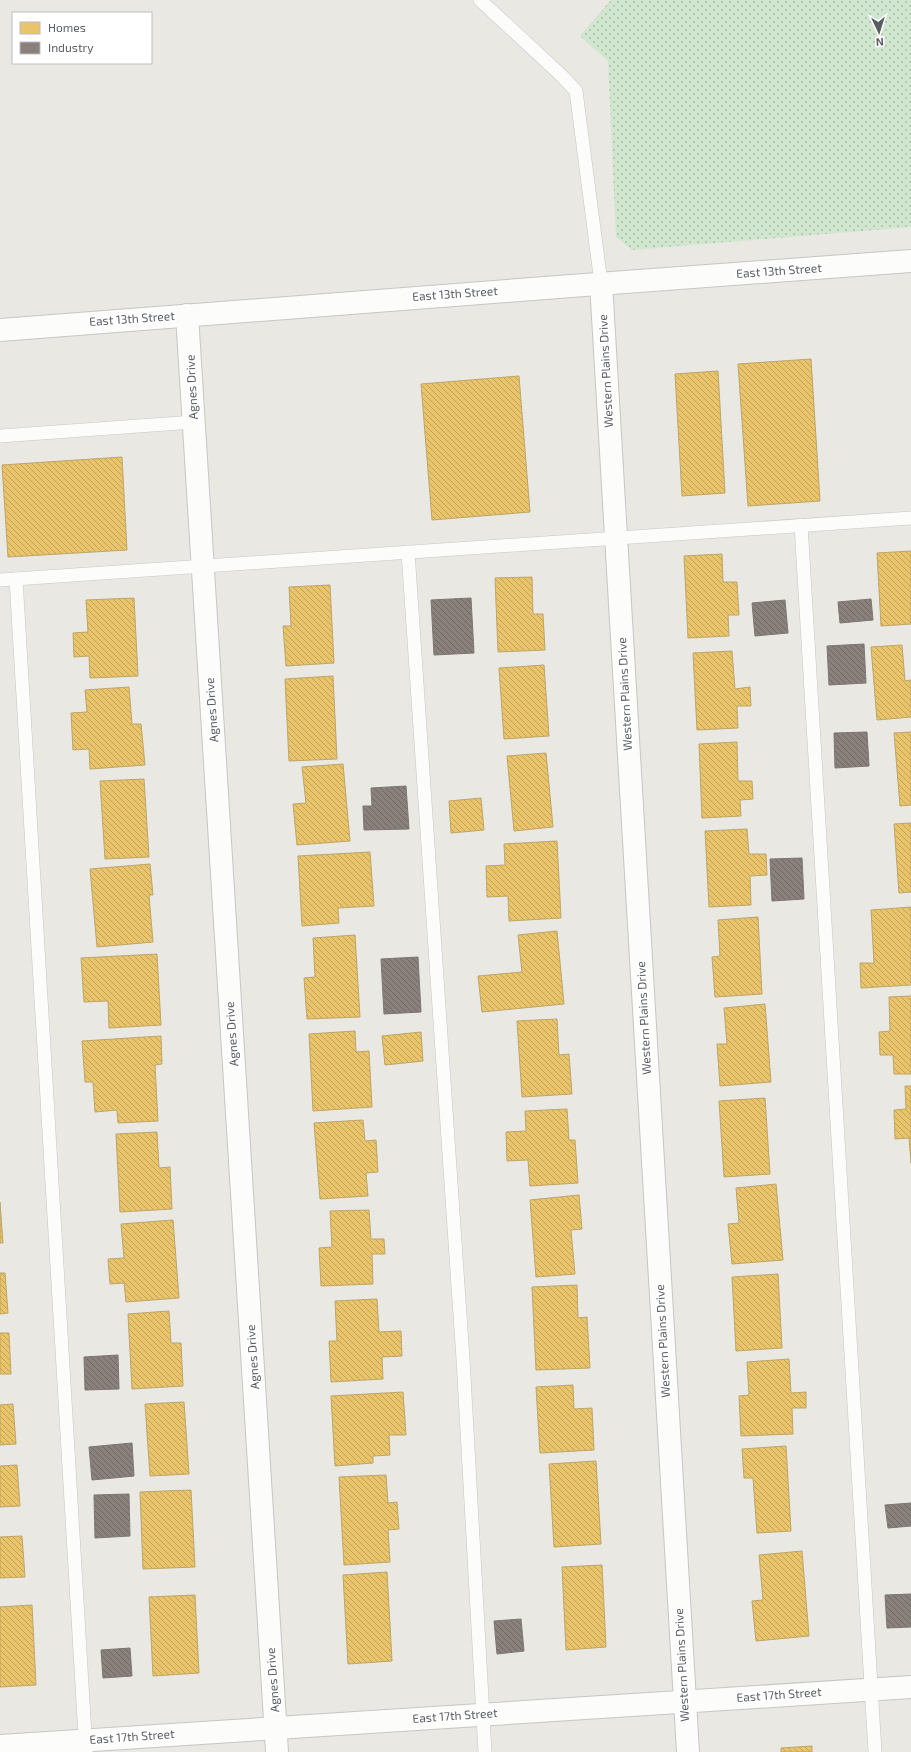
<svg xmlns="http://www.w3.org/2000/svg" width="911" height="1752" font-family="'Exo 2',sans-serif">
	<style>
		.green { fill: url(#green-dots) }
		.homes { fill: url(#homes-back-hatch); stroke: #bea568 }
		.industry { fill: url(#industry-back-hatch); stroke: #7b7674 }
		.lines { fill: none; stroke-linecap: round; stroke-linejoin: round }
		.service-casing { stroke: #c6c6c5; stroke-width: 14 }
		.minor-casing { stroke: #c6c6c5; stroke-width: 24 }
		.tertiary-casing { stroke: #c6c6c5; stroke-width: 24 }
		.service { stroke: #fcfcfb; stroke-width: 13 }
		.minor { stroke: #fcfcfb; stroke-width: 22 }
		.tertiary { stroke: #fcfcfb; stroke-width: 22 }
		.labels { text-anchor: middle; stroke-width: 4; stroke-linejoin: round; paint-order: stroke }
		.street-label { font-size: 12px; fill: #595d62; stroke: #fff }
	</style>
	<defs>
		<pattern id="green-dots" width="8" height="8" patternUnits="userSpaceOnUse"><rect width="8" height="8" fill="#d0e6ce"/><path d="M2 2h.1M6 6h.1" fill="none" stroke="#acbeab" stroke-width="1.8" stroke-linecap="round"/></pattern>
		<pattern id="homes-back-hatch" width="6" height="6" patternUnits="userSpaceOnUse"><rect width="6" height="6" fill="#e9c46a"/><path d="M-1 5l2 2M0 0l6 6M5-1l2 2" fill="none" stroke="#c0a25b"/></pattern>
		<pattern id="industry-back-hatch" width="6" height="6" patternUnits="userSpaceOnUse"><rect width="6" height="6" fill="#8a817c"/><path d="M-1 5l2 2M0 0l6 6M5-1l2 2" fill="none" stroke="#6e6864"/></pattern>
	</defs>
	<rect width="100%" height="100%" fill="#e9e8e3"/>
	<path class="green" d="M 611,0 L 911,0 L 911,227 L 632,250 L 616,237 L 608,61 L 580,36 Z"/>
	<g class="homes">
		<path d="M 811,359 L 820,501 L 748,506 L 738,364 Z"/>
		<path d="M 718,371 L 725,493 L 682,496 L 675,374 Z"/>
		<path d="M 519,376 L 530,512 L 432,520 L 421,384 Z"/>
		<path d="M 122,457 L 127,550 L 8,557 L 2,465 Z"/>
		<path d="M 911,551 L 911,624 L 881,626 L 877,553 Z"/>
		<path d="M 722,554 L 723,582 L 737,582 L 739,615 L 728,615 L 729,636 L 688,638 L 684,556 Z"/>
		<path d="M 532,577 L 533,614 L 543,614 L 545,650 L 498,652 L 495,578 Z"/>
		<path d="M 330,585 L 334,663 L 286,666 L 283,626 L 291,626 L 289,587 Z"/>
		<path d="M 134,598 L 138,676 L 90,678 L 89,656 L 74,657 L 73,633 L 88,632 L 86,600 Z"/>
		<path d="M 902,645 L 905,681 L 911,680 L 911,717 L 877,720 L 871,647 Z"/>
		<path d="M 732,651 L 735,689 L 750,687 L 751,706 L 737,706 L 738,728 L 697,730 L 693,653 Z"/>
		<path d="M 544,665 L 549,736 L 504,739 L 499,668 Z"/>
		<path d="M 333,676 L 337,759 L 289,761 L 285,679 Z"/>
		<path d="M 129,687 L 132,724 L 141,724 L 145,765 L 90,769 L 89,749 L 73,750 L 71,713 L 87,712 L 85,690 Z"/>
		<path d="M 911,732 L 911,805 L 900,806 L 894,733 Z"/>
		<path d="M 737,742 L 738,781 L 752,781 L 753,799 L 740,800 L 741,816 L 702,818 L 699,744 Z"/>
		<path d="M 546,753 L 553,827 L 514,831 L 507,756 Z"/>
		<path d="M 343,764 L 350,841 L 297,845 L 293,804 L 306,803 L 302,767 Z"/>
		<path d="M 144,779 L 149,857 L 105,859 L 100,781 Z"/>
		<path d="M 481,798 L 484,830 L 451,833 L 449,801 Z"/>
		<path d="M 911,823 L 911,892 L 899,893 L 894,824 Z"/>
		<path d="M 747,829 L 749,854 L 766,854 L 767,875 L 750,876 L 751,905 L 709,907 L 705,831 Z"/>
		<path d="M 557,841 L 561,918 L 509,921 L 508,896 L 487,897 L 486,866 L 505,865 L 504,844 Z"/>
		<path d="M 370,852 L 374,906 L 338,908 L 339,923 L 302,926 L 298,856 Z"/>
		<path d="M 150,864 L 153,895 L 149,895 L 153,942 L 97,947 L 90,869 Z"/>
		<path d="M 911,907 L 911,985 L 861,988 L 860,963 L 874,963 L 871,910 Z"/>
		<path d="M 758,917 L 762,994 L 715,997 L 712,957 L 720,956 L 718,920 Z"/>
		<path d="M 557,931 L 564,1004 L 482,1012 L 478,976 L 522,972 L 518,935 Z"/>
		<path d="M 355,935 L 360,1017 L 307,1019 L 304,978 L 315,977 L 313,938 Z"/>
		<path d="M 157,954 L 161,1025 L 109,1028 L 108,1001 L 84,1002 L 81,958 Z"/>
		<path d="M 911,996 L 911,1074 L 894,1074 L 893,1055 L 880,1055 L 879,1032 L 890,1031 L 889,997 Z"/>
		<path d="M 765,1004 L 771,1082 L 720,1086 L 717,1044 L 727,1044 L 724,1008 Z"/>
		<path d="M 557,1019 L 559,1055 L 569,1054 L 572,1094 L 522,1097 L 517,1021 Z"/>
		<path d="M 355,1031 L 356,1052 L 369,1051 L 372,1107 L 313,1111 L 309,1034 Z"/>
		<path d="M 421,1032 L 423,1061 L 385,1065 L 382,1036 Z"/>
		<path d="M 161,1036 L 162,1064 L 155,1065 L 158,1121 L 118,1123 L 117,1110 L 95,1112 L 93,1082 L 85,1082 L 82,1041 Z"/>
		<path d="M 905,1086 L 911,1086 L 911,1163 L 909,1138 L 895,1139 L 894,1110 L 906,1109 Z"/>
		<path d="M 765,1098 L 770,1174 L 724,1177 L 719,1101 Z"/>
		<path d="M 567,1109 L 569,1140 L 575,1140 L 578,1183 L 530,1186 L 528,1160 L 507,1161 L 506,1132 L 526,1131 L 525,1111 Z"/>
		<path d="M 363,1120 L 365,1141 L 376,1140 L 378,1172 L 366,1173 L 368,1196 L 320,1199 L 314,1123 Z"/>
		<path d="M 157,1132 L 159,1168 L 170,1167 L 172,1209 L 120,1212 L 116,1134 Z"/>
		<path d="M 776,1184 L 783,1260 L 732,1264 L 728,1224 L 739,1223 L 736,1188 Z"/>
		<path d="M 579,1195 L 582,1229 L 571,1230 L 575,1274 L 536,1277 L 530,1200 Z"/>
		<path d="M 0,1202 L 3,1243 L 0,1243 Z"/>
		<path d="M 369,1210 L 371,1239 L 384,1239 L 385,1254 L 372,1254 L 373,1284 L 321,1286 L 319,1248 L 332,1247 L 330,1211 Z"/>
		<path d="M 173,1220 L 179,1298 L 126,1302 L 124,1283 L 110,1284 L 108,1259 L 124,1258 L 121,1224 Z"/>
		<path d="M 0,1273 L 5,1273 L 8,1313 L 0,1314 Z"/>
		<path d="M 778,1274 L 782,1348 L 736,1351 L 732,1277 Z"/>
		<path d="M 577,1285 L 578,1318 L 587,1317 L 590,1368 L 536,1370 L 532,1287 Z"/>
		<path d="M 377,1299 L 379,1332 L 401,1331 L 402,1356 L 382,1357 L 383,1379 L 331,1382 L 329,1341 L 337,1341 L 335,1301 Z"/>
		<path d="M 169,1311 L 171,1343 L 181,1343 L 183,1386 L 132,1389 L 128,1314 Z"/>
		<path d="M 0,1333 L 9,1333 L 11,1374 L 0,1374 Z"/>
		<path d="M 789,1359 L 791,1393 L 806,1392 L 806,1408 L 792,1408 L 793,1434 L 741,1436 L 739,1396 L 749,1395 L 747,1362 Z"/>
		<path d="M 573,1385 L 574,1409 L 592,1408 L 594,1450 L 540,1453 L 536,1387 Z"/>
		<path d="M 403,1392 L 406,1435 L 389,1435 L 390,1455 L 373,1456 L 373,1463 L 335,1466 L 331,1396 Z"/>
		<path d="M 184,1402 L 189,1474 L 150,1476 L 145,1404 Z"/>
		<path d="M 13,1404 L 16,1444 L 0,1445 L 0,1405 Z"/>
		<path d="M 786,1446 L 791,1531 L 757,1533 L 753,1478 L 744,1478 L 742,1449 Z"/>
		<path d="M 596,1461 L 601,1544 L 554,1547 L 549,1464 Z"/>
		<path d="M 17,1465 L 20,1506 L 0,1507 L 0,1466 Z"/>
		<path d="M 386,1475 L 388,1503 L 397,1502 L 399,1529 L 388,1530 L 390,1562 L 344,1565 L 339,1477 Z"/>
		<path d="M 191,1490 L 195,1567 L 143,1569 L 140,1492 Z"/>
		<path d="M 22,1536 L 25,1577 L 0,1578 L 0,1537 Z"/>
		<path d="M 802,1551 L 809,1636 L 756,1641 L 752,1601 L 763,1600 L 759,1555 Z"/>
		<path d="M 602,1565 L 606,1647 L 566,1650 L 562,1567 Z"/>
		<path d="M 387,1572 L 392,1661 L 348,1664 L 343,1575 Z"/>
		<path d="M 195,1595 L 199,1673 L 153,1676 L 149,1597 Z"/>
		<path d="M 32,1605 L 36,1685 L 0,1687 L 0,1607 Z"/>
		<path d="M 812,1746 L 812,1752 L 781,1752 L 781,1748 Z"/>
	</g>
	<g class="industry">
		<path d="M 471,598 L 474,653 L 434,655 L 431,600 Z"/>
		<path d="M 871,599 L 873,620 L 840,623 L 838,602 Z"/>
		<path d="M 785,600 L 788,633 L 755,636 L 752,603 Z"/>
		<path d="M 864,644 L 866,683 L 829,685 L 827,646 Z"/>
		<path d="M 867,732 L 869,766 L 835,768 L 834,733 Z"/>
		<path d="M 406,786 L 409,829 L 364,830 L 363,806 L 372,806 L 371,788 Z"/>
		<path d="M 802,858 L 804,899 L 772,901 L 770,859 Z"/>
		<path d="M 418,957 L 421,1012 L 384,1014 L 381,959 Z"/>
		<path d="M 118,1355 L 119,1389 L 85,1390 L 84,1357 Z"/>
		<path d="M 132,1443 L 134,1476 L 92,1480 L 89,1447 Z"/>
		<path d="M 129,1494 L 130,1536 L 95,1538 L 94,1495 Z"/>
		<path d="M 911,1503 L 911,1526 L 888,1528 L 885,1505 Z"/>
		<path d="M 911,1594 L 911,1627 L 887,1628 L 885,1595 Z"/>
		<path d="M 521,1619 L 524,1651 L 497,1654 L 494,1621 Z"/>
		<path d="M 130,1648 L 132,1676 L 103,1678 L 101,1650 Z"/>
	</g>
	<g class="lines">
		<defs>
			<g id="service">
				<path d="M 480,0 L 562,76 L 576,91 L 601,283"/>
				<path d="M 0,436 L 194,422"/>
				<path d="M 801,525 L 875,1752"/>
				<path d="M 408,552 L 463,1359 L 485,1752"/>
				<path d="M 16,579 L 86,1752"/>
				<path d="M 0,580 L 911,518"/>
			</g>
			<g id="minor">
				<path d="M 601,283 L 688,1752"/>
				<path d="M 187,315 L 277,1752"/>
				<path d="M 0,1746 L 911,1687"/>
			</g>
			<path id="tertiary" d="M 0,330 L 571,286 L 911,261"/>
		</defs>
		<use href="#service" class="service-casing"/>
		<use href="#minor" class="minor-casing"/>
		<use href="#tertiary" class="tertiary-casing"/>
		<use href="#service" class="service"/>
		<use href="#minor" class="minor"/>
		<use href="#tertiary" class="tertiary"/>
	</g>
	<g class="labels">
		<g class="street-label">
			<text transform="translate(779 271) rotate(-4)" y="4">East 13th Street</text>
			<text transform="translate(455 294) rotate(-4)" y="4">East 13th Street</text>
			<text transform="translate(132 319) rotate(-4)" y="4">East 13th Street</text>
			<text transform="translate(606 371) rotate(-93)" y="4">Western Plains Drive</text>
			<text transform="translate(192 387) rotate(-93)" y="4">Agnes Drive</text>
			<text transform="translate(625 694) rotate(-93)" y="4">Western Plains Drive</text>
			<text transform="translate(212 710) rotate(-94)" y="4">Agnes Drive</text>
			<text transform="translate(644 1018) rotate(-93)" y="4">Western Plains Drive</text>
			<text transform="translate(232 1034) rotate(-94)" y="4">Agnes Drive</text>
			<text transform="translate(663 1341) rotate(-93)" y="4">Western Plains Drive</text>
			<text transform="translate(253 1357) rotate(-94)" y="4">Agnes Drive</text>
			<text transform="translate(682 1665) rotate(-93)" y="4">Western Plains Drive</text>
			<text transform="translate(273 1680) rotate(-94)" y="4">Agnes Drive</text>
			<text transform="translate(779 1695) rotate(-4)" y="4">East 17th Street</text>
			<text transform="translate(455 1716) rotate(-4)" y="4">East 17th Street</text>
			<text transform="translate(132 1737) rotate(-4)" y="4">East 17th Street</text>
		</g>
	</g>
	<rect x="12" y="12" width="140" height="52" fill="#ffffff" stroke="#bdbec0"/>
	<rect x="20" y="22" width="20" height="12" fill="#e9c46a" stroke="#bdbec0"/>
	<text x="48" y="32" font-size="12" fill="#595d62">Homes</text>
	<rect x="20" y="42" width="20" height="12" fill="#8a817c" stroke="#bdbec0"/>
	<text x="48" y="52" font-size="12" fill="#595d62">Industry</text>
	<g transform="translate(879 32) rotate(176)" stroke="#ffffff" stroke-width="3" paint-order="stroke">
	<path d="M0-3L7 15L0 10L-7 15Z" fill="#595d62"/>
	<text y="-6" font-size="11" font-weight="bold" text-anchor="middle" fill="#595d62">N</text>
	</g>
</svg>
